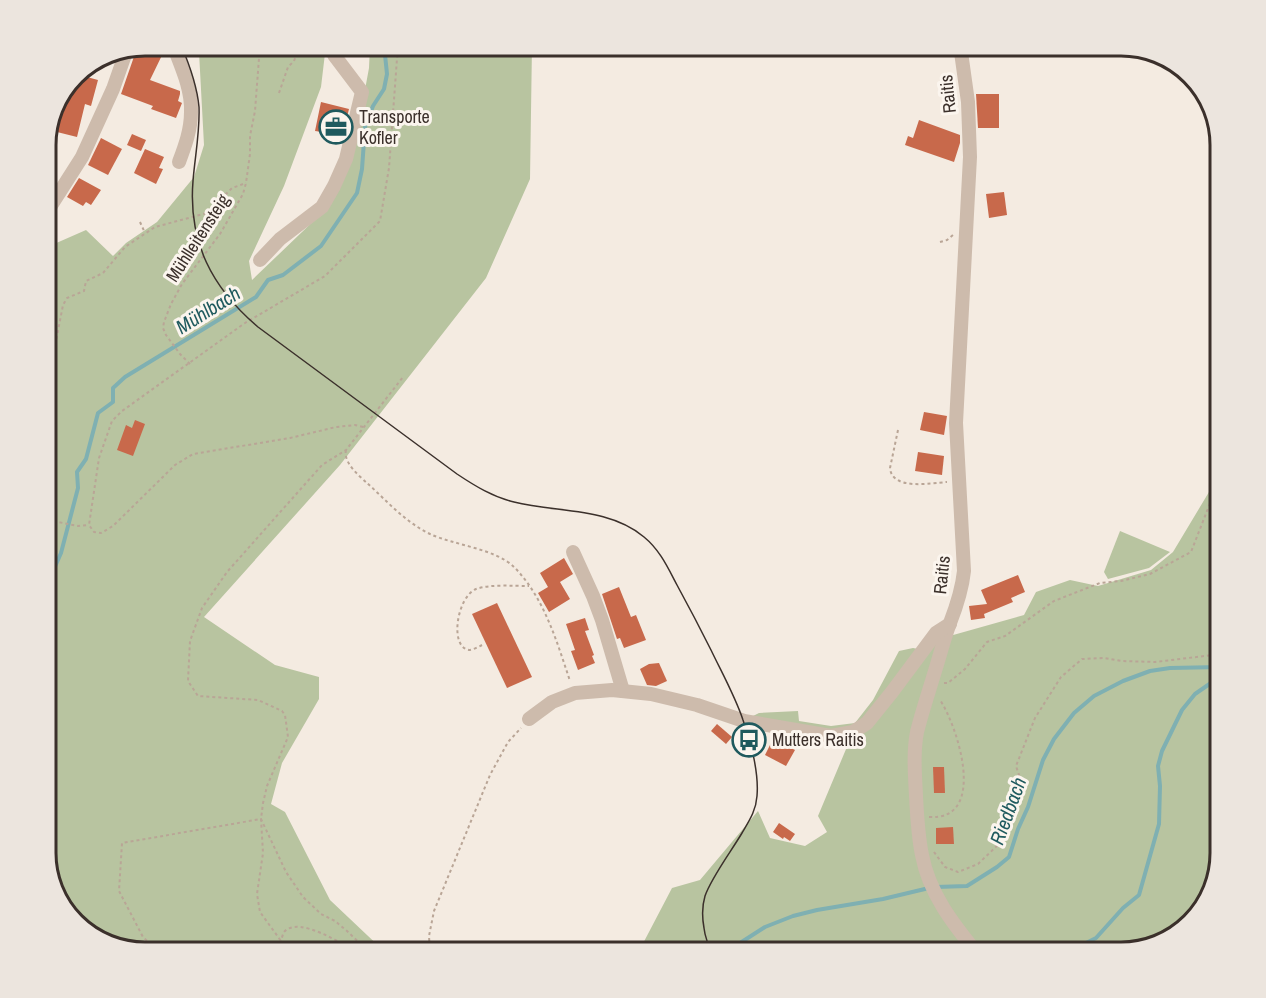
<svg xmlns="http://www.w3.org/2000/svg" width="1266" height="998" font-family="'Archivo Narrow',sans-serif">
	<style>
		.green { fill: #b8c4a0 }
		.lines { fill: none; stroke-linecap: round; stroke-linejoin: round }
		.stream { stroke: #7fb0b2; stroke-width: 4 }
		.building { fill: #c8694b }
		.path { stroke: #b9a596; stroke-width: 2; stroke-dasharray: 3 3; stroke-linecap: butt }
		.minor { stroke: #cdbbac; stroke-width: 14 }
		.tram { stroke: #3b302b; stroke-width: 1.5 }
		.labels { text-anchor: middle; stroke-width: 6; stroke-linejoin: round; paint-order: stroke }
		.street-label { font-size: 18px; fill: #3b302b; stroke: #fbf5ee }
		.poi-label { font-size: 18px; fill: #3b302b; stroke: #fbf5ee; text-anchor: start }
		.water-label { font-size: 20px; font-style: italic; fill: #1f5a5e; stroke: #fbf5ee }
		.rim { fill: none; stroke: #3b302b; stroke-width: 3 }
	</style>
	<rect width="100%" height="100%" fill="#f4ebe1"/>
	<g class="green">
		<path d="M 201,45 L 326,45 L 321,87 L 284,186 L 249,261 L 252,280 L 327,208 L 357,133 L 369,68 L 370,45 L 532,45 L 530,179 L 486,278 L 340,465 L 204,617 L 275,665 L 319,677 L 319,699 L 282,763 L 271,804 L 285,812 L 330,900 L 386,953 L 144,953 L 79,929 L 55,898 L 45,860 L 45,248 L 86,230 L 113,256 L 126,243 L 157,222 L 194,177 L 204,145 L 199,52 Z"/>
		<path d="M 1221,472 L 1221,854 L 1197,919 L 1165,943 L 1122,953 L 985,953 L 979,946 L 977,953 L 638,953 L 672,888 L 700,880 L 758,811 L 770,838 L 805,846 L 827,832 L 818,816 L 849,742 L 749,718 L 759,713 L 798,711 L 799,721 L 831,726 L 855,723 L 873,700 L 899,651 L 913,648 L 928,651 L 939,639 L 1024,615 L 1036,592 L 1070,580 L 1098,586 L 1151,570 L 1173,552 Z"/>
		<path d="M 1120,531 L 1170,552 L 1149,568 L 1108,579 L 1104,572 Z"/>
	</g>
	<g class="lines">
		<g class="stream">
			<path d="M 45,600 L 50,578 L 61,553 L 78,488 L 77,472 L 86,459 L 98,413 L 113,402 L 113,388 L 125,377 L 256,297 L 268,280 L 283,275 L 321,246 L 357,193 L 362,169 L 365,127 L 373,106 L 384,89 L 387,74 L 384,45"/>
			<path d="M 936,887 L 967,886 L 997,867 L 1009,857 L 1018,829 L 1028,807 L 1043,760 L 1054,739 L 1074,713 L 1094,696 L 1123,681 L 1150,671 L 1170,668 L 1221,667"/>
			<path d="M 726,952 L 765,927 L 793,916 L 817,910 L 883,899 L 929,888"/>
			<path d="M 1066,953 L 1096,938 L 1123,908 L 1139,895 L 1159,824 L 1160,786 L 1158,766 L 1162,751 L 1182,710 L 1195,694 L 1221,676"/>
		</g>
	</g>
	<g class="building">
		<path d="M 144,45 L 164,45 L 165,49 L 150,80 L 180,91 L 180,94 L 178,101 L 182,103 L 176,118 L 151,109 L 153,106 L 121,94 L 137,48 Z"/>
		<path d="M 76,74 L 98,80 L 91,106 L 85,104 L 77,137 L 49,130 Z"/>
		<path d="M 976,94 L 999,94 L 999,128 L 978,128 Z"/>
		<path d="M 321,102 L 349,109 L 341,141 L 321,136 L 322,132 L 315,131 Z"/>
		<path d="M 919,120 L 960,135 L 960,143 L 954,162 L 905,145 L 908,136 L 913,138 Z"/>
		<path d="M 132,134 L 146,140 L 141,151 L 127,145 Z"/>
		<path d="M 101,138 L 122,149 L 108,175 L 88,165 Z"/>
		<path d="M 145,149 L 164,157 L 159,168 L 163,169 L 156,184 L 134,173 Z"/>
		<path d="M 79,178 L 101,190 L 91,205 L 86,202 L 83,206 L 67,197 Z"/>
		<path d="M 1004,192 L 1007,215 L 989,218 L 986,194 Z"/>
		<path d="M 924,412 L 947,416 L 944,435 L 920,430 Z"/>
		<path d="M 135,420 L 145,424 L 133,456 L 117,450 L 126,425 L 132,428 Z"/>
		<path d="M 918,452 L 944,456 L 942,475 L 915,471 Z"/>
		<path d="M 564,558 L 573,574 L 560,582 L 570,599 L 549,612 L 538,593 L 548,587 L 540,573 Z"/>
		<path d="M 1018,575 L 1025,592 L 1011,598 L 1013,602 L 984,614 L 985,618 L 971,620 L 969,606 L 987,604 L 981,590 Z"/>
		<path d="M 619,587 L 631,617 L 636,615 L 646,640 L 624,648 L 620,638 L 617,639 L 602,594 Z"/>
		<path d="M 497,603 L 532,677 L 507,688 L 472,614 Z"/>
		<path d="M 585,618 L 589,630 L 585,631 L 594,655 L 592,656 L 595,663 L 578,670 L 571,651 L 575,650 L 566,624 Z"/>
		<path d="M 659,663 L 667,681 L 656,686 L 647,685 L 640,669 L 649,664 Z"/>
		<path d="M 717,724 L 732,737 L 726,744 L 711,731 Z"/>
		<path d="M 773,739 L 795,750 L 786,766 L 765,755 Z"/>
		<path d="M 933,767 L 944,767 L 945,793 L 934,793 Z"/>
		<path d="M 779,823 L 795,834 L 790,841 L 784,837 L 783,839 L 773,832 Z"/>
		<path d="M 953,827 L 954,844 L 936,844 L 936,828 Z"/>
	</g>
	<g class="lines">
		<g class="path">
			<path d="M 279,93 L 288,67 L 294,61 L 300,45"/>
			<path d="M 140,222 L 145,233"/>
			<path d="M 940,242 L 947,240 L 953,235"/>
			<path d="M 45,350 L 55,346 L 63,305 L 67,298 L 84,291 L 86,281 L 103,273 L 125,247 L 155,227 L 207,213 L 232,188 L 246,183"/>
			<path d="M 190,364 L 180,354 L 166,335 L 163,328 L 164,322 L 171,304 L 182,284 L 220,234 L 243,194 L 246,183 L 250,154 L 250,136 L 255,111 L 260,45"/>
			<path d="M 363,427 L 355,425 L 336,427 L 290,438 L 193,454 L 175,465 L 113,526 L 101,533 L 94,532 L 89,525 L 99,458 L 112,421 L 122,411 L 245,323 L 325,276 L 380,221 L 389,168 L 398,45"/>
			<path d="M 898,430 L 890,468 C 892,491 932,483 947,482"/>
			<path d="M 346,450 C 343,462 358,475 367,483 C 387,501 405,522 430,534 C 454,545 496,549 514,567 C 544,597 557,642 570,681"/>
			<path d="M 45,543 L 53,521 L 78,526 L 89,525"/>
			<path d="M 482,645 C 478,647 473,650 469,650 C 449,647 457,597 476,589 C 490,584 514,586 529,586"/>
			<path d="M 944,683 L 948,683 L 965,669 L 987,642 L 1005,636 L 1054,601 L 1100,583 L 1121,581 L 1150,574 L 1191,552 L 1221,475"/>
			<path d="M 929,817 C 988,821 958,727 940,700"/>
			<path d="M 934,852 L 945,867 L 958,872 L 978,864 L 1001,842 L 1022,784 L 1016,766 L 1035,718 L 1061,677 L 1082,659 L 1104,658 L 1122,661 L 1155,662 L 1221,654"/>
			<path d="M 160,953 L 143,937 L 119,891 L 122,843 L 261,819 L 263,853 L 257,894 L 260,912 L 281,941"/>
			<path d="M 289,953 L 281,941 C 281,940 283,934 284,932 C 299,915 343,945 359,953"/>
			<path d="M 370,953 L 347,931 L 335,921 L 321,914 L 303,897 L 286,872 L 261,819 L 263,803 L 267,786 L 288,737 L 285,715 L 282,711 L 258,700 L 198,696 L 188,681 L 190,641 L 202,608 L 227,572 L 322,465 L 346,450 L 403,377"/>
			<path d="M 430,953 L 429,936 L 434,911 L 490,775 L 508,742 L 521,728"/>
		</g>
		<g class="minor">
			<path d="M 173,45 C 181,66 192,89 191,112 C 191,130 185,146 179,162"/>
			<path d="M 960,45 L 968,102 L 970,157 L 956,423 L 964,571 C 962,590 957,605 950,623 C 944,639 940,655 935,671 C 929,691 922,712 917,732 C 913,753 915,775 916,796 C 917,816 918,836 922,855 C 929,893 953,924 977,953"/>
			<path d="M 45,215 L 82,157 L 113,89 L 126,52"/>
			<path d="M 260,260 L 280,239 L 322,207 L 334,186 L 346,159 L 362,92 L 334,55 L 335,45"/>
			<path d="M 573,552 L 593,596 L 602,620 L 623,691"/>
			<path d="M 529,719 L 552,702 L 575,693 L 612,690 L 651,694 L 697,705 L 744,721 L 831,736 L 853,732 L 867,723 L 892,692 L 936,633 L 950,624"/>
		</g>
		<path class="tram" d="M 181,45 C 190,66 197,85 199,107 C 200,132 195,156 193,181 C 188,242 212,288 258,327 L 457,474 C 475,486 493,497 514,502 C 557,513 608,507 644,537 C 660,550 668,568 677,585 C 689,607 700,628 711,650 C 722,673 735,696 743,720 C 751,742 759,773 757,796 C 756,811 749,821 742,833 C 732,850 711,878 705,896 C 702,906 702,917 704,928 C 705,937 708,945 713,953"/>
	</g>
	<defs>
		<symbol id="office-ring" viewBox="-11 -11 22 22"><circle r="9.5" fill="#fbf5ee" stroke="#1f5a5e" stroke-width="1.5"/><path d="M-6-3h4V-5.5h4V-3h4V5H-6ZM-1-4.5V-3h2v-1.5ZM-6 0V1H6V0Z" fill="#1f5a5e"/></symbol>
		<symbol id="bus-ring" viewBox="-11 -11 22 22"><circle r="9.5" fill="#fbf5ee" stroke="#1f5a5e" stroke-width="1.5"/><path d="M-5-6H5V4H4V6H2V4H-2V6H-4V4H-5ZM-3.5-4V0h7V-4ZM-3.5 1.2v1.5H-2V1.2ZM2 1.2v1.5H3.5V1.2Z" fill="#1f5a5e"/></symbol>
	</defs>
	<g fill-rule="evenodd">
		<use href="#office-ring" x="317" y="108" width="38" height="38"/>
		<use href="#bus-ring" x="730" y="721" width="38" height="38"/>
	</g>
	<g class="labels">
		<g class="street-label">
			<text transform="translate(948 94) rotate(-96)" y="6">Raitis</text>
			<text transform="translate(198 238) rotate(-57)" y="6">Mühlleitensteig</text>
			<text transform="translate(942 575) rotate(-84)" y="6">Raitis</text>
		</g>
		<g class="poi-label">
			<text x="359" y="123">Transporte<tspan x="359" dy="21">Kofler</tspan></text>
			<text x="772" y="746">Mutters Raitis</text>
		</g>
		<g class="water-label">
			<text transform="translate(208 310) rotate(-32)" y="7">Mühlbach</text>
			<text transform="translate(1008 811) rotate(-70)" y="7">Riedbach</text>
		</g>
	</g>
	<path d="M0 0H1266V998H0ZM145 56H1121A89 89 0 0 1 1210 145V853A89 89 0 0 1 1121 942H145A89 89 0 0 1 56 853V145A89 89 0 0 1 145 56Z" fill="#ece5de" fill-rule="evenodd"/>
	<path class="rim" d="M145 56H1121A89 89 0 0 1 1210 145V853A89 89 0 0 1 1121 942H145A89 89 0 0 1 56 853V145A89 89 0 0 1 145 56Z"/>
</svg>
